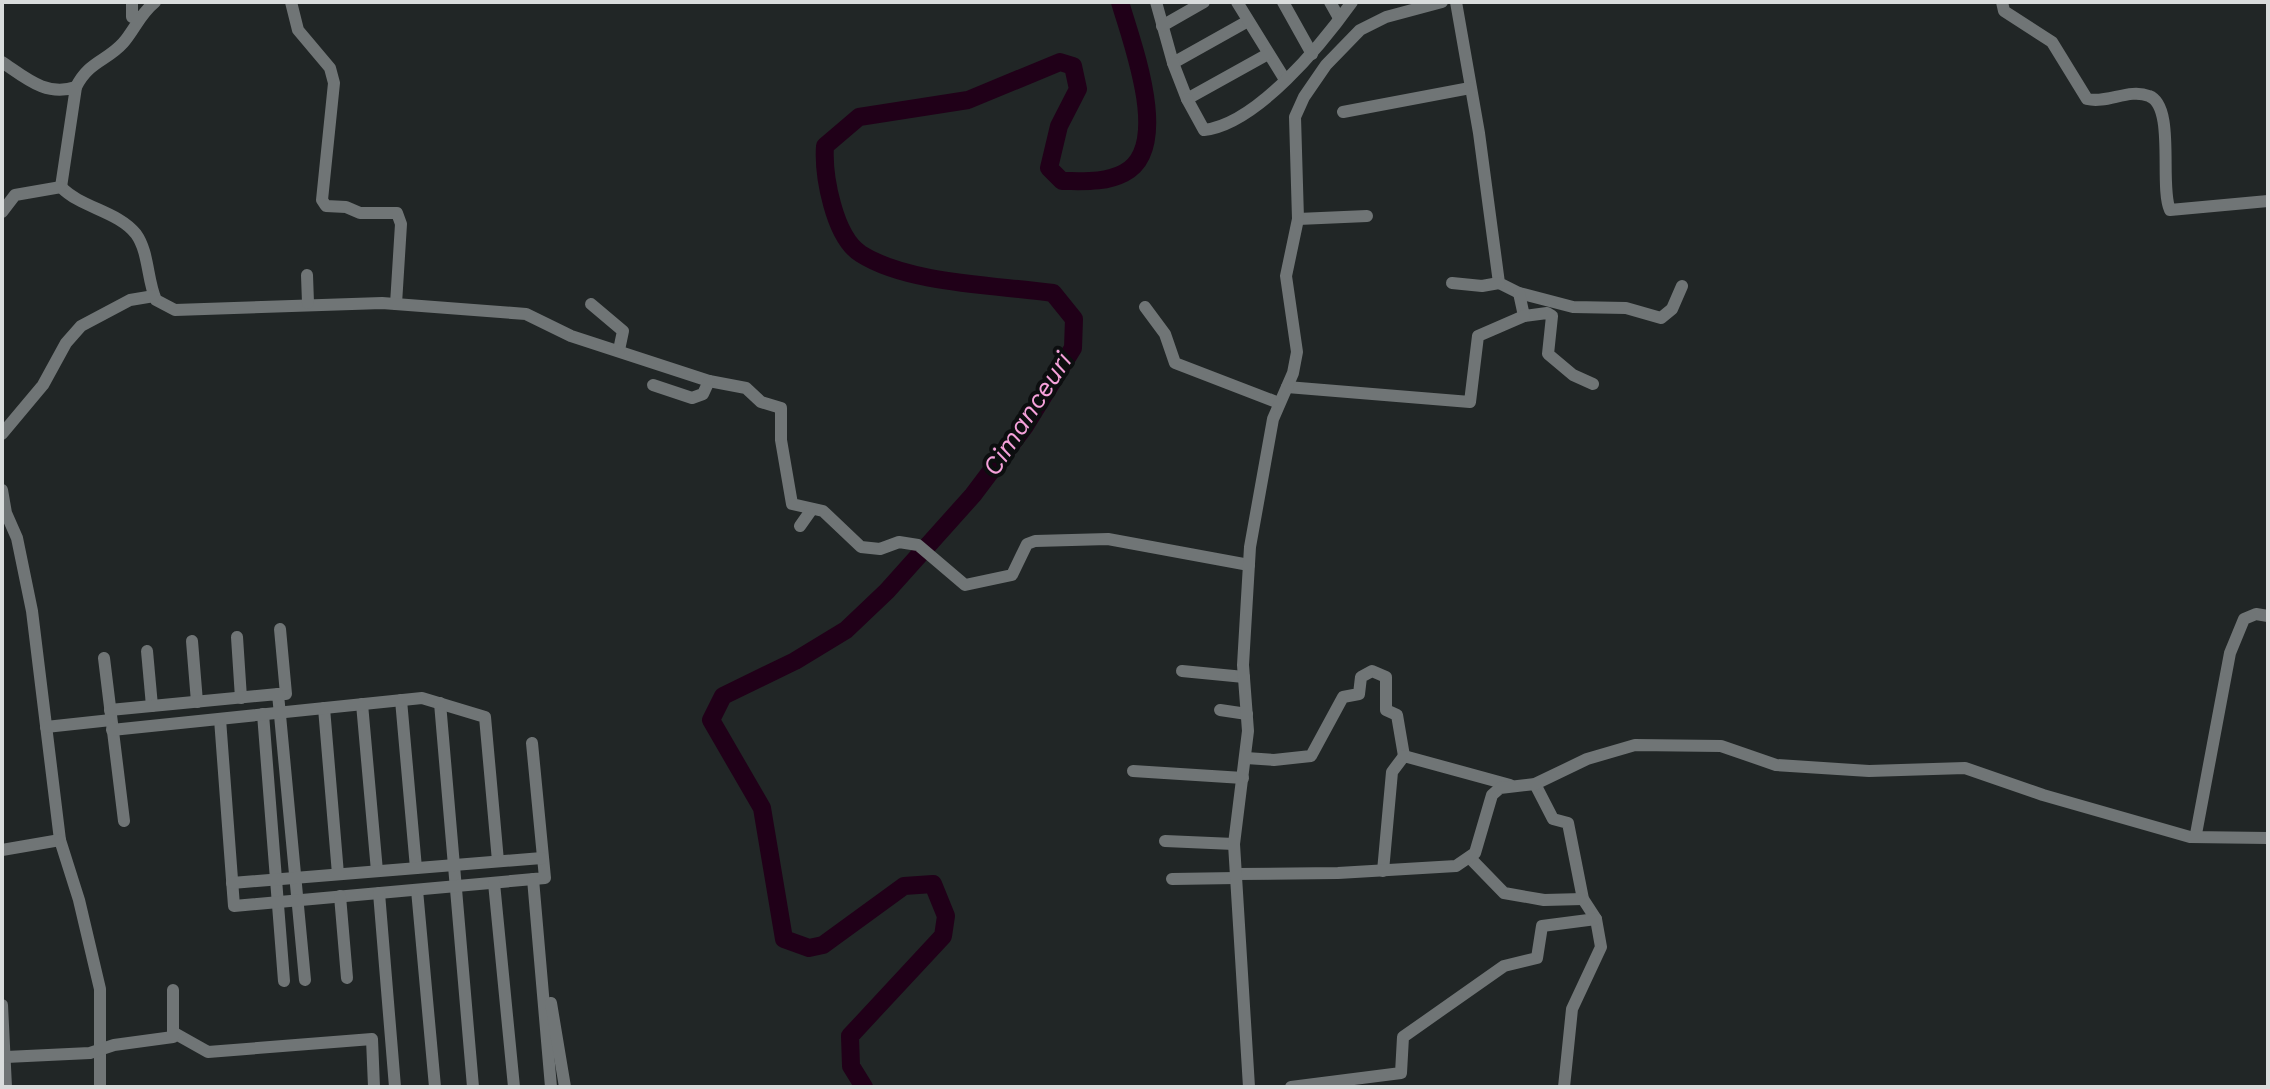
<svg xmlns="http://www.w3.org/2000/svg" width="2270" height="1089" font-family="'Work Sans',sans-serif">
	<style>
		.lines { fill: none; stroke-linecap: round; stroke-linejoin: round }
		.river { stroke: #200018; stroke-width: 18 }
		.minor { stroke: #707576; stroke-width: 12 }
		.labels { text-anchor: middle; stroke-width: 8; stroke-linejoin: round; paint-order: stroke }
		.water-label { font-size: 26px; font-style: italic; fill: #f5a1da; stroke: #0c0e0f }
	</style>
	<rect width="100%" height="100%" fill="#212626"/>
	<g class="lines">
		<path class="river" d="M 864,1087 L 851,1066 L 850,1036 L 943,936 L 946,916 L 933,884 L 904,886 L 823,945 L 809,948 L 784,939 L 762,808 L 711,720 L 723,696 L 795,661 L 846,630 L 887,591 L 973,495 L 1025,426 L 1073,348 L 1074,319 L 1053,293 C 996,285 908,284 861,254 C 834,237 823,175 825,146 L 859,117 L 968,100 L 1060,62 L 1073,66 L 1078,89 L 1059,126 L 1049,168 L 1062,181 C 1083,181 1105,183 1124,173 C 1173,148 1131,41 1120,2"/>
		<g class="minor">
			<path d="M 132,2 L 132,17 L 139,17"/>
			<path d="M 291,2 L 298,30 L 330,68 L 334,83 L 322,200 L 326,206 L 346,207 L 360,213 L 397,213 L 401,224 L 396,304"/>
			<path d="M 1156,2 L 1173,63 L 1248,21"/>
			<path d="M 1237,2 L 1284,78"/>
			<path d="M 1283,2 L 1312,54"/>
			<path d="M 1330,2 L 1339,18"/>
			<path d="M 1456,2 L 1479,133 L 1499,283 L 1519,293 L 1573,307 L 1626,308 L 1661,318 L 1672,309 L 1682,286"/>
			<path d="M 2002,2 L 2004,11 L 2052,42 L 2087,99 C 2107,104 2129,88 2149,96 C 2176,106 2159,186 2170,210 L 2268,201"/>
			<path d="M 1162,26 L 1204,2"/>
			<path d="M 2,62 C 26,78 46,97 76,87"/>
			<path d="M 1173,63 L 1187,99 L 1268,54"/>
			<path d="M 1187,99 L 1204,130 C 1257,124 1322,44 1352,2"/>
			<path d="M 1343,112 L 1470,88"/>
			<path d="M 61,187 C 81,208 118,211 136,234 C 149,252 147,280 156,300 L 175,310 L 382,303 L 526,314 L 571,336 L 709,381 L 746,388 L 761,402 L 781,408 L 781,440 L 792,504 L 823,511 L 861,547 L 880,549 L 899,542 L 918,545 L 965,585 L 1012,575 L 1027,544 L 1035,541 L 1108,539 L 1249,565"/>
			<path d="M 61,187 L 76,87 C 89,61 107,61 123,43 C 135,29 140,14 155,2"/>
			<path d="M 2,212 L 15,195 L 61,187"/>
			<path d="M 1298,219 L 1367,216"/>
			<path d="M 307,275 L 308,303"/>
			<path d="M 1452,283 L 1482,286 L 1499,283"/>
			<path d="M 1519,293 L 1524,316 L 1547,313 L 1552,316 L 1548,354 L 1573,375 L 1593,384"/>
			<path d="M 591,304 L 623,331 L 619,350"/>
			<path d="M 1145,307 L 1165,334 L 1175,363 L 1279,403"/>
			<path d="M 653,385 L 692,398 L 703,394 L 709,381"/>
			<path d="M 1287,387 L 1470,402 L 1478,336 L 1524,316"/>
			<path d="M 2,434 L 43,385 L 66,343 L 81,326 L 130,300 L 154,296"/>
			<path d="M 2,490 L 6,513 L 17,538 L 32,611 L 60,840 L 2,850"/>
			<path d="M 800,526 L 812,509"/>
			<path d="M 237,637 L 241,698"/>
			<path d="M 192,641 L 197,702"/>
			<path d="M 147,651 L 152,706"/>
			<path d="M 104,658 L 124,821"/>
			<path d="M 1182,671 L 1244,677"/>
			<path d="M 278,694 L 286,694 L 280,629"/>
			<path d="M 401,700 L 416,868"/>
			<path d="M 440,703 L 473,1087"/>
			<path d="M 362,704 L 377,871"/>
			<path d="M 324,708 L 338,874"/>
			<path d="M 110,710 L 278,694 L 305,980"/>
			<path d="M 1220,710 L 1247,714"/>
			<path d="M 263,714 L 284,981"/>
			<path d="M 220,719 L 234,906 L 545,878 L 532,743"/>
			<path d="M 46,727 L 111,720"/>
			<path d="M 112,730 L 422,698 L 485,717 L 498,861"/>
			<path d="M 1246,758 L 1274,760 L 1311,756 L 1343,697 L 1359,694 L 1361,677 L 1372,671 L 1386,677 L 1386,710 L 1397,715 L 1404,756"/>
			<path d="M 1133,771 L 1243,778"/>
			<path d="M 1535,784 L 1553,819 L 1568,823 L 1583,899 L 1596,919 L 1601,947 L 1572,1009 L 1564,1087"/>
			<path d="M 2196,834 L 2230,653 L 2244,619 L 2256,614 L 2268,616"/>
			<path d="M 60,840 L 79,900 L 100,989 L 100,1087"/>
			<path d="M 1165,841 L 1234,844"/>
			<path d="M 1470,858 L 1504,893 L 1544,900 L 1583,899"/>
			<path d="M 1383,871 L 1392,772 L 1404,756 L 1510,785"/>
			<path d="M 1236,874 L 1338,873 L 1456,866 L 1475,853 L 1492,795 L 1500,788 L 1535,784 L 1587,759 L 1635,745 L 1721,746 L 1776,765 L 1869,771 L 1965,768 L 2043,795 L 2190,837 L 2268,838"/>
			<path d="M 533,879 L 551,1087"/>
			<path d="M 1172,879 L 1236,878"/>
			<path d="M 232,883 L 542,858"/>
			<path d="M 494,883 L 514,1087"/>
			<path d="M 417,890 L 435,1087"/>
			<path d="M 379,893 L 395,1087"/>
			<path d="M 340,896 L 347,978"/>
			<path d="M 551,1003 L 565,1087"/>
			<path d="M 2,1005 L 6,1087"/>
			<path d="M 176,1034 L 208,1052 L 372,1039 L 374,1087"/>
			<path d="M 6,1057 L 90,1053 L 114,1045 L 173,1037 L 173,990"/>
			<path d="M 1249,1087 L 1234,844 L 1248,731 L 1243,665 L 1250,547 L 1273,419 L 1293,373 L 1297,352 L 1286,276 L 1298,219 L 1295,117 L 1304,97 L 1326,65 L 1360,30 L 1386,17 L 1442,2"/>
			<path d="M 1291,1087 L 1401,1073 L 1403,1037 L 1504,966 L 1537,958 L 1542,926 L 1596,919"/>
		</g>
	</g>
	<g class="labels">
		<g class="water-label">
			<text transform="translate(1027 414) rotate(-57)" y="9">Cimanceuri</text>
		</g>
	</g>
	<rect width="2270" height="1089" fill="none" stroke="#d9dcdc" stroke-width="8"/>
</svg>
